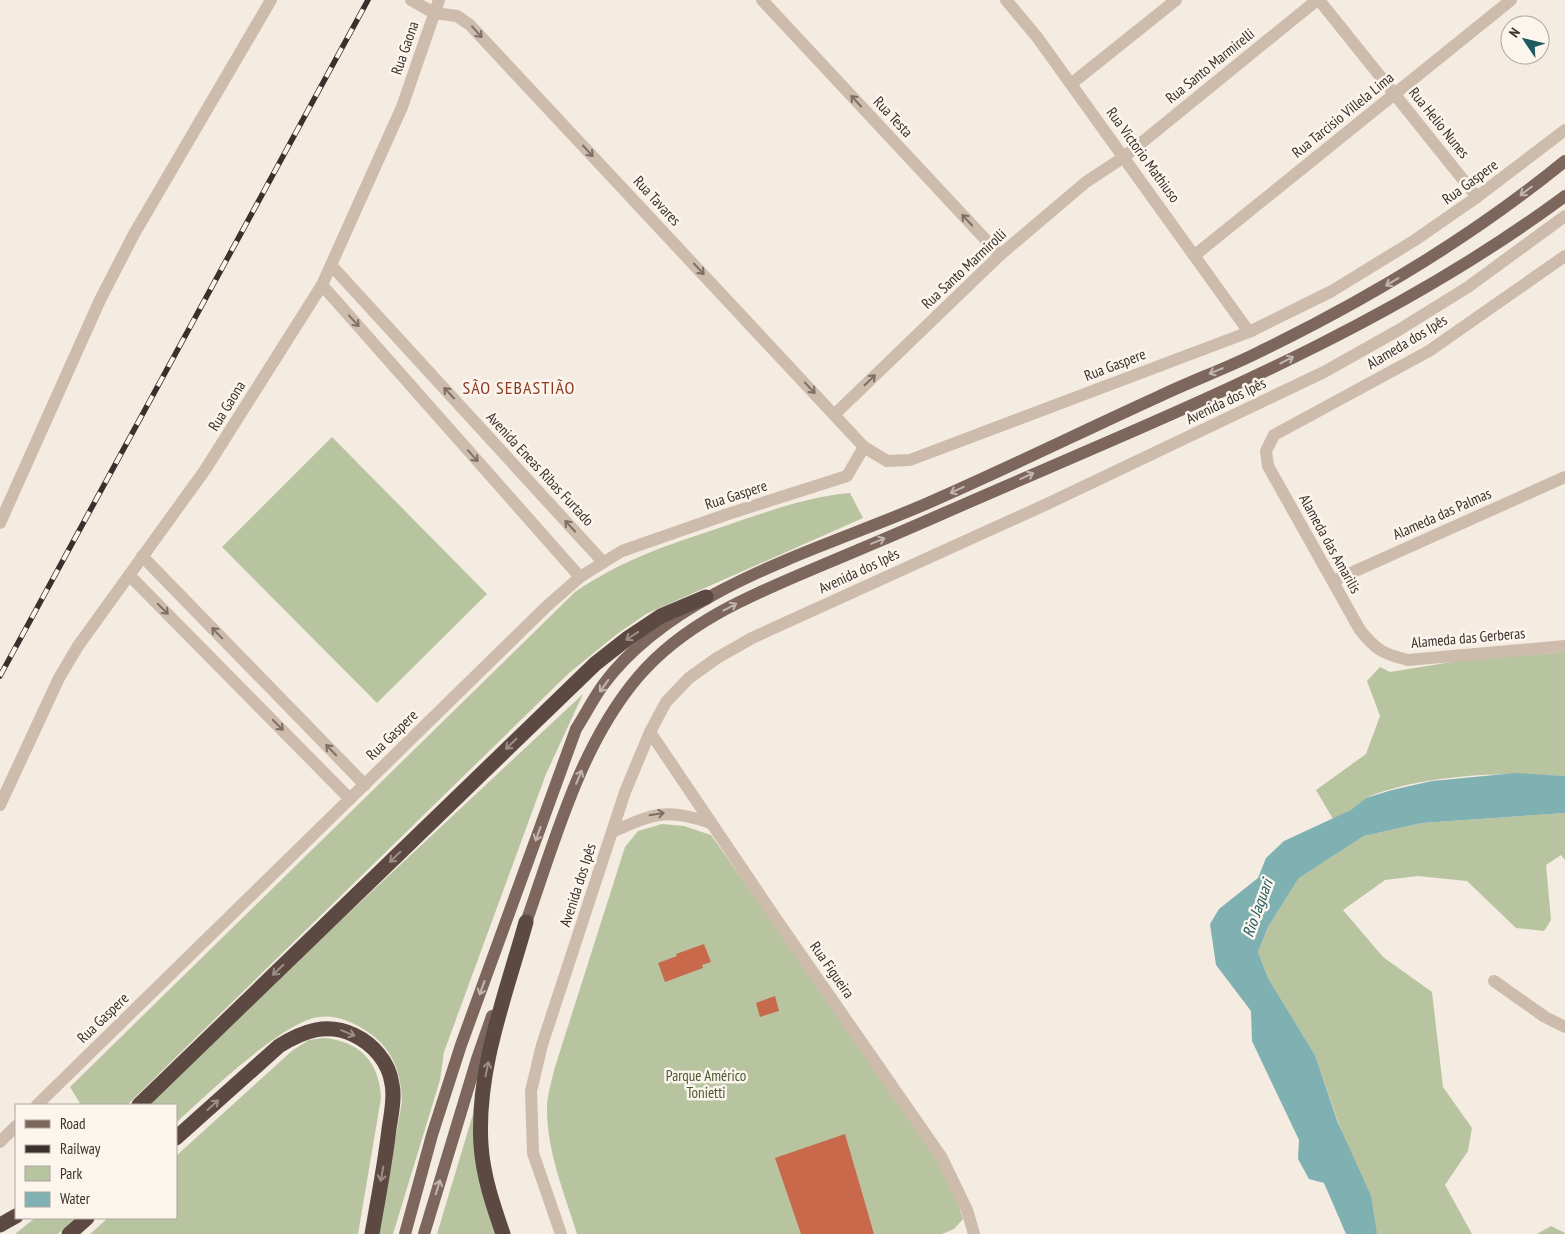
<svg xmlns="http://www.w3.org/2000/svg" width="1565" height="1234" font-family="'PT Sans Narrow',sans-serif">
	<style>
		.green { fill: #b8c4a0 }
		.water { fill: #7fb0b2 }
		.building { fill: #c8694b }
		.lines { fill: none; stroke-linecap: round; stroke-linejoin: round }
		.minor { stroke: #cdbbac; stroke-width: 12 }
		.tertiary { stroke: #cdbbac; stroke-width: 12 }
		.primary { stroke: #7d675c; stroke-width: 12 }
		.motorway { stroke: #5c4a42; stroke-width: 15 }
		.rail-casing { stroke: #3b302b; stroke-width: 5.5 }
		.rail { stroke: #fbf5ee; stroke-width: 4; stroke-dasharray: 11; stroke-linecap: butt }
		.oneway { stroke: #7d6f65 }
		.oneway2 { stroke: #c2b5ac }
		.oneway3 { stroke: #9c8e87 }
		.labels { text-anchor: middle; stroke-width: 5; stroke-linejoin: round; paint-order: stroke }
		.street-label { font-size: 15px; fill: #3b302b; stroke: #fbf5ee }
		.park-label { font-size: 15px; fill: #4a5a2e; stroke: #fbf5ee }
		.water-label { font-size: 16px; font-style: italic; fill: #1f5a5e; stroke: #fbf5ee }
		.quarter-label { font-size: 18px; letter-spacing: 1px; fill: #8c3b22; stroke: #fbf5ee }
	</style>
	<rect width="100%" height="100%" fill="#f4ebe1"/>
	<g class="green">
		<path d="M 332,437 L 487,594 L 377,703 L 222,547 Z"/>
		<path d="M 850,493 L 863,518 L 646,614 L 617,634 L 569,673 L 127,1105 L 81,1105 L 70,1087 L 575,592 C 625,558 668,545 725,526 C 766,512 806,497 850,493 Z"/>
		<path d="M 1565,652 L 1565,776 C 1503,772 1426,774 1368,797 C 1363,800 1358,805 1353,809 C 1347,813 1339,816 1333,819 L 1316,790 L 1366,754 L 1380,716 L 1367,681 L 1380,667 L 1390,672 L 1464,660 Z"/>
		<path d="M 583,694 L 546,774 L 444,1052 L 440,1080 L 393,1234 L 379,1234 L 402,1101 C 401,1074 394,1052 372,1035 C 358,1024 337,1014 319,1017 C 283,1021 205,1096 176,1123 L 176,1105 L 149,1105 L 308,951 Z"/>
		<path d="M 1565,813 L 1565,860 L 1561,855 L 1546,865 L 1551,920 L 1544,931 L 1516,928 L 1467,881 L 1418,876 L 1385,880 L 1343,910 L 1383,957 L 1432,992 L 1443,1087 L 1472,1128 L 1468,1151 L 1445,1185 L 1472,1234 L 1377,1234 L 1315,1055 L 1268,978 L 1258,952 L 1268,927 L 1299,878 L 1364,836 L 1422,823 Z"/>
		<path d="M 662,824 L 684,826 L 711,835 L 948,1171 L 963,1219 L 954,1229 L 942,1234 L 577,1234 C 564,1192 546,1150 547,1105 C 548,1093 552,1079 555,1067 L 625,847 L 638,831 Z"/>
		<path d="M 323,1038 C 358,1040 380,1062 381,1098 L 358,1234 L 90,1234 L 108,1218 L 176,1218 L 176,1156 L 293,1050 L 309,1040 Z"/>
		<path d="M 473,1114 L 475,1148 L 495,1234 L 437,1234 Z"/>
		<path d="M 35,1218 L 75,1218 L 58,1234 L 15,1234 Z"/>
		<path d="M 1551,1226 L 1565,1233 L 1565,1234 L 1537,1234 Z"/>
	</g>
	<path class="water" d="M 1516,773 L 1565,776 L 1565,813 L 1422,823 L 1364,836 L 1299,878 L 1268,927 L 1258,952 L 1268,978 L 1315,1055 L 1338,1123 L 1371,1196 L 1377,1234 L 1346,1234 L 1324,1183 L 1309,1179 L 1298,1159 L 1299,1140 L 1252,1041 L 1251,1011 L 1216,965 L 1210,924 L 1219,909 L 1258,878 L 1266,858 L 1284,841 L 1351,810 L 1366,798 L 1392,790 L 1432,781 Z"/>
	<g class="building">
		<path d="M 704,944 L 711,962 L 702,965 L 703,968 L 665,982 L 658,963 L 677,956 L 676,954 Z"/>
		<path d="M 775,996 L 779,1011 L 760,1017 L 756,1003 Z"/>
		<path d="M 845,1134 L 874,1234 L 801,1234 L 775,1158 Z"/>
	</g>
	<g class="lines">
		<g class="minor">
			<path d="M 762,0 L 1000,255"/>
			<path d="M 1006,0 L 1037,37 L 1249,332"/>
			<path d="M 1319,0 L 1477,197"/>
			<path d="M 1071,84 L 1176,0"/>
			<path d="M 1195,255 L 1511,0"/>
			<path d="M 1565,256 L 1429,351 L 1274,435 L 1266,451 L 1268,466 L 1360,630 C 1376,650 1383,654 1408,660 L 1565,646"/>
			<path d="M 331,265 L 603,562"/>
			<path d="M 322,285 L 580,577"/>
			<path d="M 835,414 L 1000,255 L 1086,182 L 1124,157 L 1317,0"/>
			<path d="M 0,523 L 100,300 L 134,234 L 271,0"/>
			<path d="M 142,556 L 365,785"/>
			<path d="M 129,575 L 350,799"/>
			<path d="M 1333,581 L 1565,477"/>
			<path d="M 650,732 L 770,910 L 942,1158 L 967,1210 L 974,1234"/>
			<path d="M 0,805 L 59,678 L 78,646 L 205,470 L 322,285 L 402,107 L 439,0"/>
			<path d="M 612,832 C 655,813 666,808 711,823"/>
			<path d="M 1494,981 L 1545,1017 L 1565,1027"/>
			<path d="M 37,1105 L 547,606 L 580,577 L 622,551 L 728,514 L 847,476 L 864,447"/>
			<path d="M 0,1142 L 16,1126"/>
			<path d="M 561,1234 L 533,1153 L 531,1091 L 542,1045 L 625,792 L 650,732 L 666,702 L 689,678 L 717,658 L 752,638 L 1047,504 L 1324,372 L 1397,331 L 1468,287 L 1565,216"/>
		</g>
		<path class="tertiary" d="M 411,0 L 434,13 L 457,16 L 470,25 L 864,447 L 887,461 L 910,460 L 1249,332 L 1332,291 L 1415,240 L 1477,197 L 1565,130"/>
		<g class="primary">
			<path d="M 523,931 C 554,845 578,748 638,677 C 684,623 749,596 813,569 C 856,551 899,533 942,514 C 1155,420 1377,336 1565,196"/>
			<path d="M 405,1234 L 432,1135 L 461,1045 L 576,729 C 585,715 593,699 603,685 C 674,588 823,549 928,503 C 1006,469 1083,431 1160,396 C 1193,380 1228,368 1261,351 C 1368,299 1472,237 1565,161"/>
			<path d="M 424,1234 L 477,1059 L 492,1016"/>
		</g>
		<g class="motorway">
			<path d="M 139,1105 L 595,664 L 628,638 L 661,616 L 706,597"/>
			<path d="M 176,1138 L 279,1046 C 303,1031 327,1022 354,1035 C 373,1044 389,1062 392,1084 C 395,1098 391,1115 389,1129 C 385,1164 378,1199 372,1234"/>
			<path d="M 0,1225 L 16,1216"/>
			<path d="M 69,1234 L 87,1218"/>
			<path d="M 503,1234 C 493,1205 483,1176 481,1145 C 476,1070 506,994 526,922"/>
		</g>
		<defs>
			<path id="rail" d="M 0,676 L 368,0"/>
		</defs>
		<use href="#rail" class="rail-casing"/>
		<use href="#rail" class="rail"/>
	</g>
	<defs><path id="oneway-shaft" d="M-6 0H5M1.5-3L5.5 0L1.5 3" fill="none" stroke-width="1.6" stroke-linecap="round" stroke-linejoin="round" transform="scale(1.25)"/></defs>
	<g class="oneway">
		<use href="#oneway-shaft" transform="translate(477 32) rotate(48)"/>
		<use href="#oneway-shaft" transform="translate(856 101) rotate(-133)"/>
		<use href="#oneway-shaft" transform="translate(588 151) rotate(47)"/>
		<use href="#oneway-shaft" transform="translate(967 220) rotate(-133)"/>
		<use href="#oneway-shaft" transform="translate(699 269) rotate(47)"/>
		<use href="#oneway-shaft" transform="translate(354 321) rotate(48)"/>
		<use href="#oneway-shaft" transform="translate(870 380) rotate(-44)"/>
		<use href="#oneway-shaft" transform="translate(810 388) rotate(47)"/>
		<use href="#oneway-shaft" transform="translate(449 393) rotate(-133)"/>
		<use href="#oneway-shaft" transform="translate(473 456) rotate(48)"/>
		<use href="#oneway-shaft" transform="translate(570 526) rotate(-133)"/>
		<use href="#oneway-shaft" transform="translate(163 609) rotate(45)"/>
		<use href="#oneway-shaft" transform="translate(217 633) rotate(-134)"/>
		<use href="#oneway-shaft" transform="translate(278 725) rotate(45)"/>
		<use href="#oneway-shaft" transform="translate(331 750) rotate(-134)"/>
		<use href="#oneway-shaft" transform="translate(657 814) rotate(-10)"/>
	</g>
	<g class="oneway2">
		<use href="#oneway-shaft" transform="translate(1526 191) rotate(143)"/>
		<use href="#oneway-shaft" transform="translate(1392 282) rotate(149)"/>
		<use href="#oneway-shaft" transform="translate(1287 360) rotate(-27)"/>
		<use href="#oneway-shaft" transform="translate(1216 371) rotate(157)"/>
		<use href="#oneway-shaft" transform="translate(1027 476) rotate(-24)"/>
		<use href="#oneway-shaft" transform="translate(957 490) rotate(155)"/>
		<use href="#oneway-shaft" transform="translate(878 541) rotate(-23)"/>
		<use href="#oneway-shaft" transform="translate(730 607) rotate(-28)"/>
		<use href="#oneway-shaft" transform="translate(604 686) rotate(126)"/>
		<use href="#oneway-shaft" transform="translate(579 777) rotate(-67)"/>
		<use href="#oneway-shaft" transform="translate(538 834) rotate(110)"/>
		<use href="#oneway-shaft" transform="translate(482 988) rotate(110)"/>
		<use href="#oneway-shaft" transform="translate(438 1187) rotate(-73)"/>
	</g>
	<g class="oneway3">
		<use href="#oneway-shaft" transform="translate(632 636) rotate(146)"/>
		<use href="#oneway-shaft" transform="translate(511 744) rotate(136)"/>
		<use href="#oneway-shaft" transform="translate(395 857) rotate(136)"/>
		<use href="#oneway-shaft" transform="translate(278 970) rotate(136)"/>
		<use href="#oneway-shaft" transform="translate(348 1033) rotate(22)"/>
		<use href="#oneway-shaft" transform="translate(487 1069) rotate(-78)"/>
		<use href="#oneway-shaft" transform="translate(213 1105) rotate(-42)"/>
		<use href="#oneway-shaft" transform="translate(382 1174) rotate(100)"/>
	</g>
	<g class="labels">
		<g class="street-label">
			<text transform="translate(405 48) rotate(-71)" y="5">Rua Gaona</text>
			<text transform="translate(1210 66) rotate(-39)" y="5">Rua Santo Marmirelli</text>
			<text transform="translate(1343 115) rotate(-39)" y="5">Rua Tarcisio Villela Lima</text>
			<text transform="translate(893 117) rotate(47)" y="5">Rua Testa</text>
			<text transform="translate(1439 123) rotate(51)" y="5">Rua Helio Nunes</text>
			<text transform="translate(1143 155) rotate(54)" y="5">Rua Victorio Mathiuso</text>
			<text transform="translate(1470 182) rotate(-36)" y="5">Rua Gaspere</text>
			<text transform="translate(657 201) rotate(47)" y="5">Rua Tavares</text>
			<text transform="translate(964 269) rotate(-43)" y="5">Rua Santo Marmirolli</text>
			<text transform="translate(1407 342) rotate(-31)" y="5">Alameda dos Ipês</text>
			<text transform="translate(1115 365) rotate(-21)" y="5">Rua Gaspere</text>
			<text transform="translate(1226 401) rotate(-26)" y="5">Avenida dos Ipês</text>
			<text transform="translate(227 406) rotate(-58)" y="5">Rua Gaona</text>
			<text transform="translate(540 469) rotate(47)" y="5">Avenida Eneas Ribas Furtado</text>
			<text transform="translate(736 495) rotate(-18)" y="5">Rua Gaspere</text>
			<text transform="translate(1442 514) rotate(-24)" y="5">Alameda das Palmas</text>
			<text transform="translate(1330 544) rotate(61)" y="5">Alameda das Amarilis</text>
			<text transform="translate(859 571) rotate(-25)" y="5">Avenida dos Ipês</text>
			<text transform="translate(1468 638) rotate(-5)" y="5">Alameda das Gerberas</text>
			<text transform="translate(392 735) rotate(-44)" y="5">Rua Gaspere</text>
			<text transform="translate(578 885) rotate(-72)" y="5">Avenida dos Ipês</text>
			<text transform="translate(832 970) rotate(55)" y="5">Rua Figueira</text>
			<text transform="translate(103 1018) rotate(-44)" y="5">Rua Gaspere</text>
		</g>
		<g class="park-label">
			<text x="706" y="1081">Parque Américo<tspan x="706" dy="17">Tonietti</tspan></text>
		</g>
		<g class="water-label">
			<text transform="translate(1257 908) rotate(-70)" y="6">Rio Jaguari</text>
		</g>
		<g class="quarter-label">
			<text x="519" y="394">SÃO SEBASTIÃO</text>
		</g>
	</g>
	<rect x="15" y="1104" width="162" height="115" fill="#fbf5ee" stroke="#aea6a0"/>
	<rect x="25" y="1120" width="25" height="8" fill="#7d675c" stroke="#aea6a0"/>
	<text x="60" y="1129" font-size="15" fill="#3b302b">Road</text>
	<rect x="25" y="1145" width="25" height="8" fill="#3b302b" stroke="#aea6a0"/>
	<text x="60" y="1154" font-size="15" fill="#3b302b">Railway</text>
	<rect x="25" y="1166" width="25" height="15" fill="#b8c4a0" stroke="#aea6a0"/>
	<text x="60" y="1179" font-size="15" fill="#3b302b">Park</text>
	<rect x="25" y="1192" width="25" height="15" fill="#7fb0b2" stroke="#aea6a0"/>
	<text x="60" y="1204" font-size="15" fill="#3b302b">Water</text>
	<g transform="translate(1525 40) rotate(305)"><circle r="24" fill="#fbf5ee" stroke="#aea6a0"/>
	<path d="M0-4L9 19L0 12L-9 19Z" fill="#1f5a5e"/>
	<text y="-8" font-size="14" font-weight="bold" text-anchor="middle" fill="#3b302b">N</text>
	</g>
</svg>
